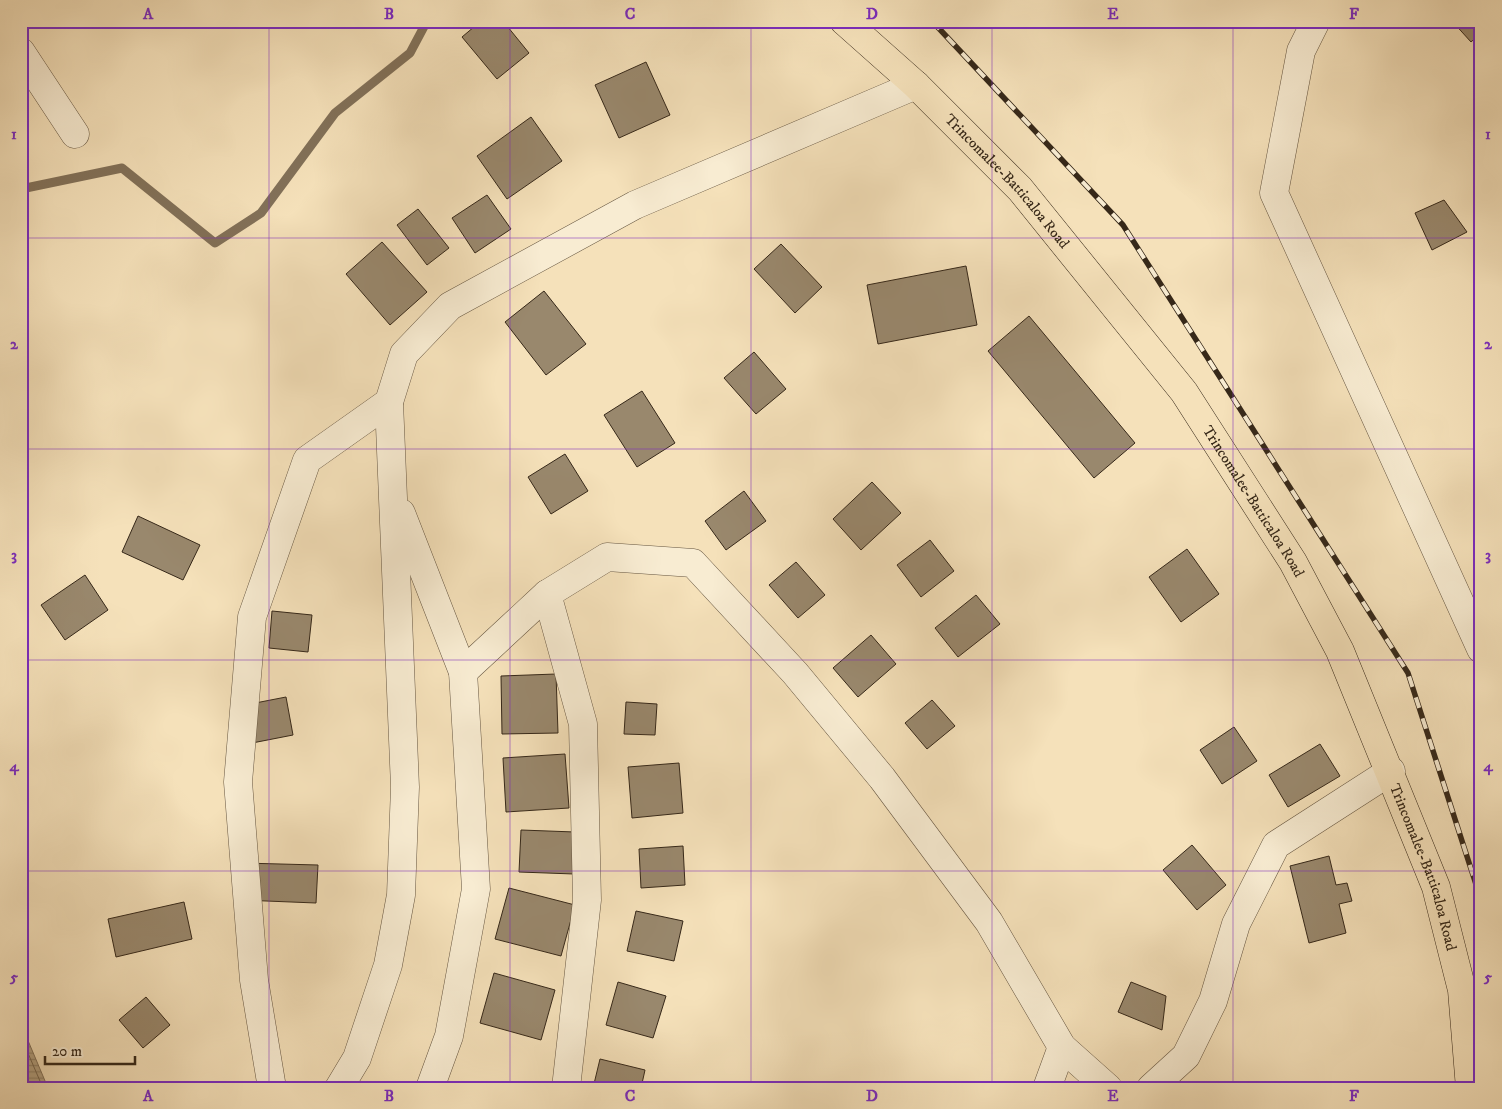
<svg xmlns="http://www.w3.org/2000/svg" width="1502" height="1109" font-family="'IM FELL DW Pica',serif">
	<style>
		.water { fill: url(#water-rules); stroke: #827159 }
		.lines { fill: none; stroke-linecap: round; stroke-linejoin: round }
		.shore { stroke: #75654e; stroke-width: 1 }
		.stream { stroke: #827159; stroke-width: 9 }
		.building { fill: #99886d; stroke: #362819 }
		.minor-casing { stroke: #665641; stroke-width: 29 }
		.highway-casing { stroke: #362819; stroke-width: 29 }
		.minor { stroke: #f8ecd2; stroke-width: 28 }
		.highway { stroke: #f5e1ba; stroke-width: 28 }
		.rail-casing { stroke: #362819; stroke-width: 5.5 }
		.rail { stroke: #f8ecd2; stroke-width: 4; stroke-dasharray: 11; stroke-linecap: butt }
		.grid { fill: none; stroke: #7b2cbf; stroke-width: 1; stroke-opacity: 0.55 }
		.labels { text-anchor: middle; stroke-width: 4; stroke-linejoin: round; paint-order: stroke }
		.street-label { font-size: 15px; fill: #362819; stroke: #f8ecd2 }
		.neatline { fill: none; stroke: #7b2cbf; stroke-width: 2 }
		.grid-label { font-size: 16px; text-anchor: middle; font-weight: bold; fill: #7b2cbf }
	</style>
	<defs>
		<pattern id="water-rules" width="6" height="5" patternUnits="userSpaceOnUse" patternTransform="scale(1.25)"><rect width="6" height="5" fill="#b4a283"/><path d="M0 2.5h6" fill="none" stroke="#93846a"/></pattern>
	</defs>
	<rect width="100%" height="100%" fill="#f5e1ba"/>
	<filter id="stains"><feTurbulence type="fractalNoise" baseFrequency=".004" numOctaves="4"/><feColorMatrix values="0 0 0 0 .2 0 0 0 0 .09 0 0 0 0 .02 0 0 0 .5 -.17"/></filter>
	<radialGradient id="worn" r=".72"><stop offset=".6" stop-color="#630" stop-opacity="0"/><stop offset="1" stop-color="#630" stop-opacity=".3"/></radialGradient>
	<path class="water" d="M 21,1024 L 48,1088 L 21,1088 Z"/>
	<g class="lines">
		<path class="shore" d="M 21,1037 L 43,1088"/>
		<path class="stream" d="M 21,189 L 122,168 L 215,243 L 261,213 L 335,113 L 410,53 L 427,21"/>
	</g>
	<g class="building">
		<path d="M 481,21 L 503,21 L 529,53 L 497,79 L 462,37 Z"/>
		<path d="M 1452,21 L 1481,21 L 1481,33 L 1471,42 Z"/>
		<path d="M 646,62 L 670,115 L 619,138 L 595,85 Z"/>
		<path d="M 531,117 L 562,161 L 507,199 L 477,156 Z"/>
		<path d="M 487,195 L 511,229 L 475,253 L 452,218 Z"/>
		<path d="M 1444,200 L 1467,232 L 1432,250 L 1415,213 Z"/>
		<path d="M 418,209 L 449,248 L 427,265 L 397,225 Z"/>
		<path d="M 382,242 L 427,292 L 390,325 L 346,274 Z"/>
		<path d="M 781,244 L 822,287 L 795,313 L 754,269 Z"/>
		<path d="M 966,266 L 977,325 L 878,344 L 867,285 Z"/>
		<path d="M 544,291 L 586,344 L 546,375 L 505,322 Z"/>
		<path d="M 1029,316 L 1135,443 L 1094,478 L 988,351 Z"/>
		<path d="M 754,352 L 786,389 L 756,414 L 724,378 Z"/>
		<path d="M 642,391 L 675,443 L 637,467 L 604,415 Z"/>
		<path d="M 565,454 L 588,491 L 551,514 L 528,477 Z"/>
		<path d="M 872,482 L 901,513 L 861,550 L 833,519 Z"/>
		<path d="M 744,491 L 766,521 L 726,550 L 705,521 Z"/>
		<path d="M 138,516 L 200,545 L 183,580 L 122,552 Z"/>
		<path d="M 930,540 L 954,571 L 921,597 L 897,565 Z"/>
		<path d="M 1187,549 L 1219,594 L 1181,622 L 1149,577 Z"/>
		<path d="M 796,562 L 825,595 L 798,618 L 769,585 Z"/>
		<path d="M 85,575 L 108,610 L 65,640 L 41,605 Z"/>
		<path d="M 976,595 L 1000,624 L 958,657 L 935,628 Z"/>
		<path d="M 272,611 L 312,615 L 308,652 L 269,648 Z"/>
		<path d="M 871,635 L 896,664 L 858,697 L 833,668 Z"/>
		<path d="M 556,674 L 558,733 L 502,734 L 501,676 Z"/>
		<path d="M 286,697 L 293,735 L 247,744 L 240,706 Z"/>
		<path d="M 932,700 L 955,726 L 927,749 L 905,723 Z"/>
		<path d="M 626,702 L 657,704 L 655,735 L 624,734 Z"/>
		<path d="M 1234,727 L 1257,761 L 1222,784 L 1200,750 Z"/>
		<path d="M 1320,744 L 1340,776 L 1288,807 L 1269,775 Z"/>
		<path d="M 565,754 L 569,808 L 506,812 L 503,758 Z"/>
		<path d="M 679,763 L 683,813 L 632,818 L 628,767 Z"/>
		<path d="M 521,830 L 575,832 L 574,874 L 519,872 Z"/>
		<path d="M 1192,845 L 1226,885 L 1197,910 L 1163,870 Z"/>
		<path d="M 683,846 L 685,885 L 641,888 L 639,849 Z"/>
		<path d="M 1329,856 L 1336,885 L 1347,883 L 1352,901 L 1339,904 L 1346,933 L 1309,943 L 1290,866 Z"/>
		<path d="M 242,863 L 318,865 L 316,903 L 241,900 Z"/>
		<path d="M 509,888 L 575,905 L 561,956 L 495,939 Z"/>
		<path d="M 184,902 L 192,939 L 116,957 L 108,919 Z"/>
		<path d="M 636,911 L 683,921 L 674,961 L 627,951 Z"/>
		<path d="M 494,973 L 555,990 L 541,1040 L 480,1023 Z"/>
		<path d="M 618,982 L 666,996 L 653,1038 L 606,1025 Z"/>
		<path d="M 1131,982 L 1166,996 L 1162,1030 L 1118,1012 Z"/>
		<path d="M 146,997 L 170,1025 L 143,1048 L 119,1020 Z"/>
		<path d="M 600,1059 L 645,1070 L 641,1088 L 593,1088 Z"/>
	</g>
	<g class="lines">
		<defs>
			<g id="minor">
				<path d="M 1316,21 L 1301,51 L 1274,193 L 1481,649"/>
				<path d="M 21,52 L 75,134"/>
				<path d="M 401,513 L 463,672 L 476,889 L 449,1036 L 430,1088"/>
				<path d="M 547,594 L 583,724 L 587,900 L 566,1088"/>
				<path d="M 463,672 L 547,594 L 607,557 L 693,563 L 795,673 L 882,778 L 989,922 L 1062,1047 L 1108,1088"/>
				<path d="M 272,1088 L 254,980 L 238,782 L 252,617 L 307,460 L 389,402"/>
				<path d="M 339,1088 L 357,1058 L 388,965 L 401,895 L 405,787 L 389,402 L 404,354 L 450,306 L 635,205 L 916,85"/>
				<path d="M 1047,1088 L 1062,1047"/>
				<path d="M 1151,1088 L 1186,1056 L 1213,1001 L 1236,924 L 1276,845 L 1391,771"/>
			</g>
			<g id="highway">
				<path id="s1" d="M 844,21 L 916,85 L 1020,189 L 1184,392 L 1293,562 L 1340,651 L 1436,887 L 1462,990 L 1470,1088"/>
			</g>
		</defs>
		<use href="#minor" class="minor-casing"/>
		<use href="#highway" class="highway-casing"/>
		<use href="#minor" class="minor"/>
		<use href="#highway" class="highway"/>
		<defs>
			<path id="rail" d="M 932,21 L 1123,225 L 1408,673 L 1481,900"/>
		</defs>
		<use href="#rail" class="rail-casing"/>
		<use href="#rail" class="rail"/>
	</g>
	<path class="grid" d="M 269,21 L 269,1088M 510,21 L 510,1088M 751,21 L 751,1088M 992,21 L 992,1088M 1233,21 L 1233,1088M 21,238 L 1481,238M 21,449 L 1481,449M 21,660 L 1481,660M 21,871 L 1481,871"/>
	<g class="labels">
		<g class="street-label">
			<text dy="5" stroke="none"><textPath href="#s1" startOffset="229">Trincomalee-Batticaloa Road</textPath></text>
			<text dy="5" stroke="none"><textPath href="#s1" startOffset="634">Trincomalee-Batticaloa Road</textPath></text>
			<text dy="5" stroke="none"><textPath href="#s1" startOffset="1039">Trincomalee-Batticaloa Road</textPath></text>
		</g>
	</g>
	<rect width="1502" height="1109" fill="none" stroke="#f5e1ba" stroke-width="55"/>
	<path d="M45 1056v8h90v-8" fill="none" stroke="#362819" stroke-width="2.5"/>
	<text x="52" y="1056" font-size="15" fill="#362819" stroke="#f8ecd2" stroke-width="4" paint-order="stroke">20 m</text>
	<rect x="28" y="28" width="1446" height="1054" class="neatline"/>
	<g class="grid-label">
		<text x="148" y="19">A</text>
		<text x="389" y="19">B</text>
		<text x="630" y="19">C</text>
		<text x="872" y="19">D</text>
		<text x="1113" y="19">E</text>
		<text x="1354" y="19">F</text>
		<text x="14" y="139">1</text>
		<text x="1488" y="139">1</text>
		<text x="14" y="349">2</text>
		<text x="1488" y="349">2</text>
		<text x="14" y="560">3</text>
		<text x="1488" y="560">3</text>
		<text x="14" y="771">4</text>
		<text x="1488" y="771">4</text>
		<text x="14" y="982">5</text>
		<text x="1488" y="982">5</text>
		<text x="148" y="1101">A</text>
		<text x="389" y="1101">B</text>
		<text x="630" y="1101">C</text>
		<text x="872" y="1101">D</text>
		<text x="1113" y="1101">E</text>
		<text x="1354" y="1101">F</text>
	</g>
	<rect width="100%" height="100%" filter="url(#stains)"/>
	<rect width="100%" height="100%" fill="url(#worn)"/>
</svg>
